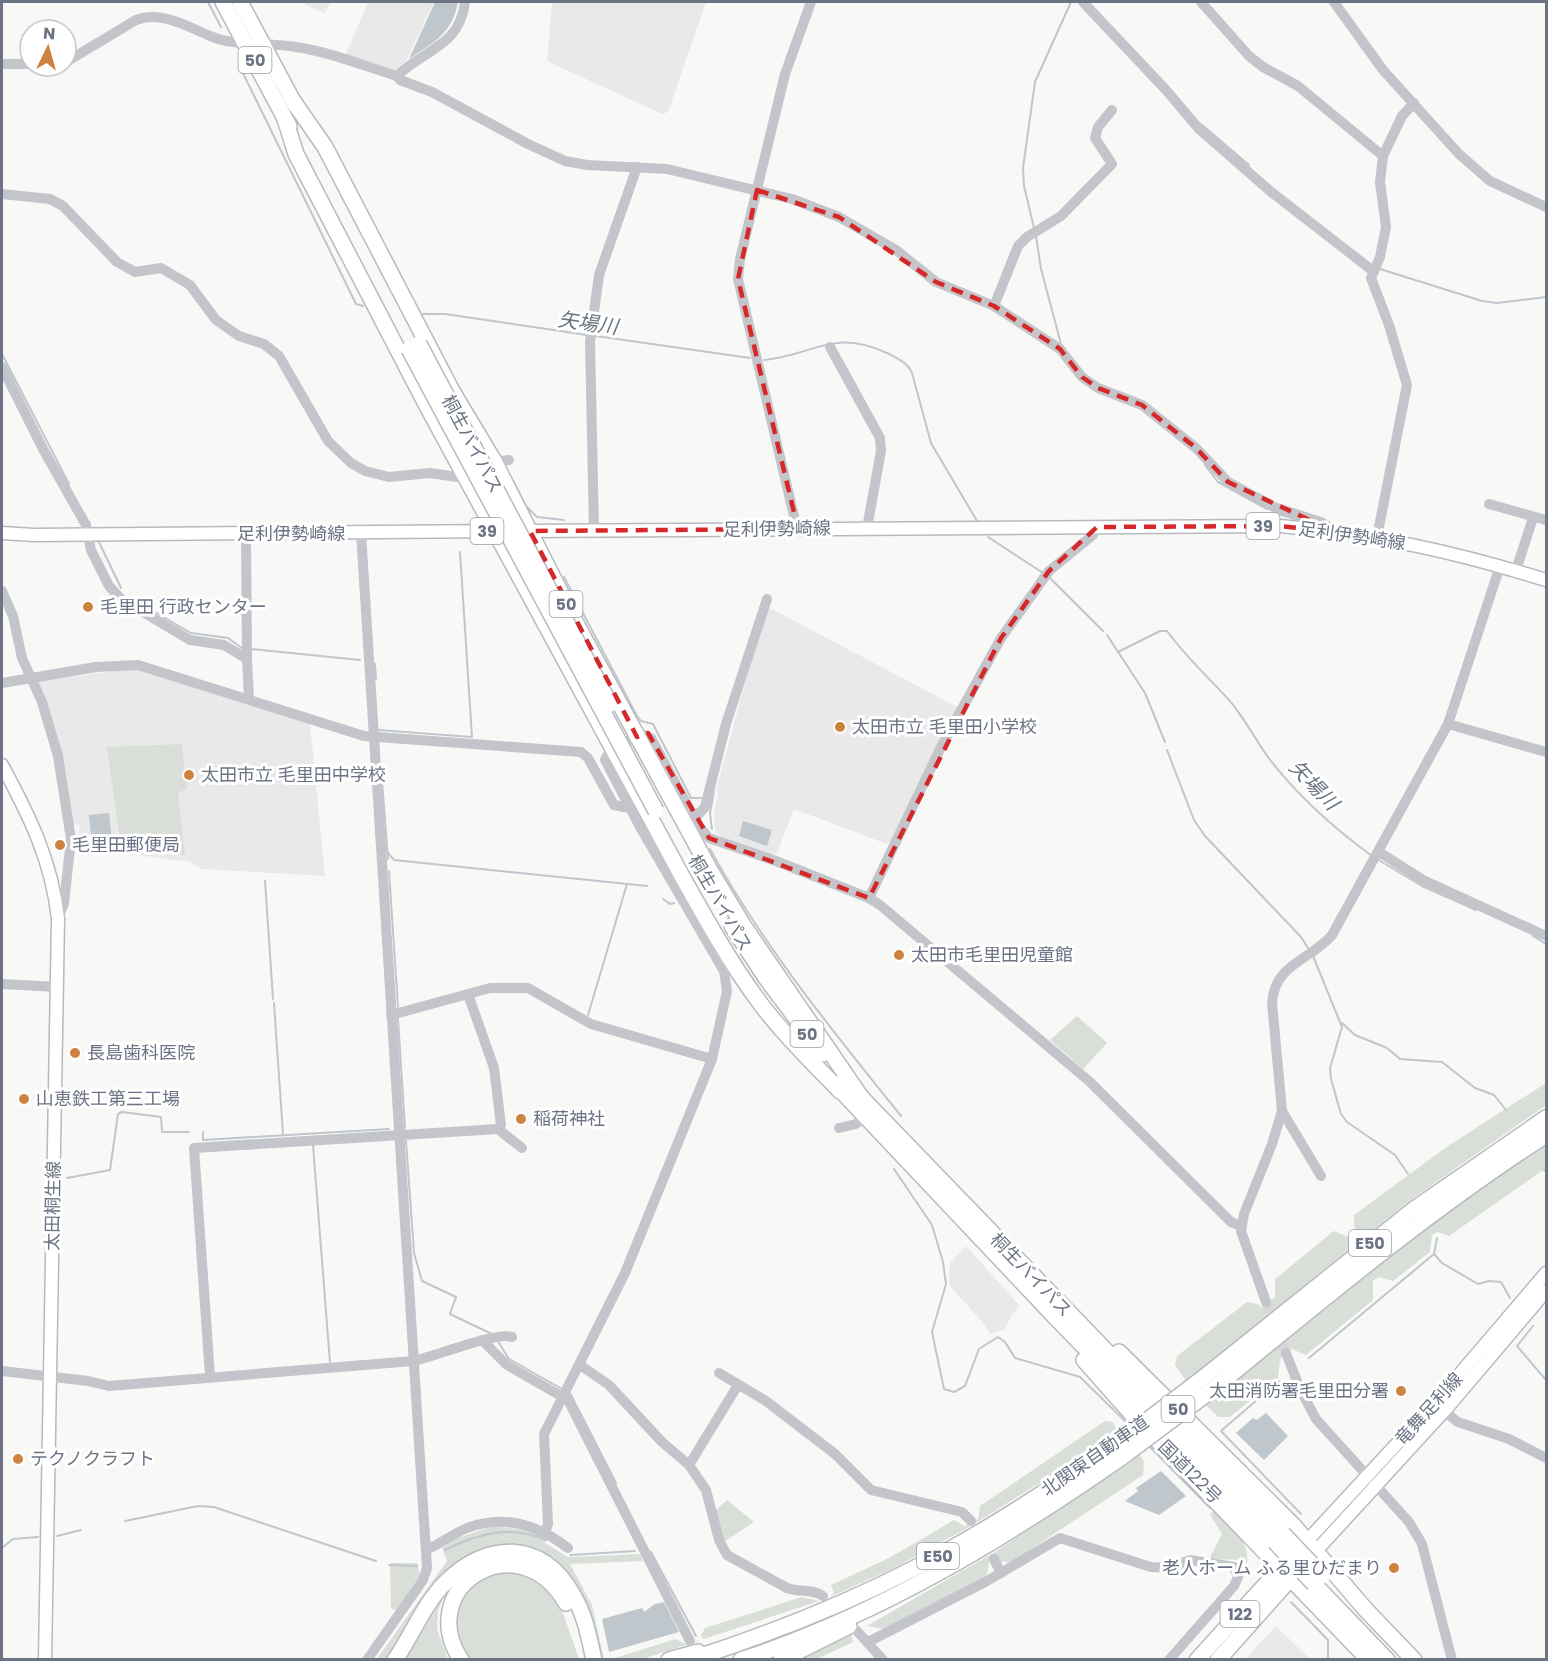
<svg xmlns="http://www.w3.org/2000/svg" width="1548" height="1661" font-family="Poppins,'Noto Sans JP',sans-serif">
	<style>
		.built { fill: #e9e9ea }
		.green { fill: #d9dfd8 }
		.water { fill: #bfc6cc }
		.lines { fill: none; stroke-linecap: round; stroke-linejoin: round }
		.stream { stroke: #bfc6cc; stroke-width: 2 }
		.minor-tunnel { stroke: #d5d7da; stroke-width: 10; stroke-dasharray: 10 5; stroke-linecap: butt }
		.major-casing { stroke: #b7b9be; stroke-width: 15 }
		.highway-casing { stroke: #b8babe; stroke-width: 18 }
		.minor { stroke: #c3c5ca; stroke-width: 10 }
		.major { stroke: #fff; stroke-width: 12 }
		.highway { stroke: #fff; stroke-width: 15 }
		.highway-bridge-casing { stroke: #b8babe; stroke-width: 18; stroke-linecap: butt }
		.highway-bridge { stroke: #fff; stroke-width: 15 }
		.marked { fill: none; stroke: #d62828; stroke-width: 4.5; stroke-dasharray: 12 8; stroke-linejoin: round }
		.poi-dot { fill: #ce8241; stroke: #fff; stroke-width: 2 }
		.labels { text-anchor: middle; stroke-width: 6; stroke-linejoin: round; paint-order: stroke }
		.shield { fill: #fff; stroke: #979da9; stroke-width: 1.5 }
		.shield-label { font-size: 16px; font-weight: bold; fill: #6b7384 }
		.street-label { font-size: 18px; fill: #6b7384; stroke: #fff }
		.poi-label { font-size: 18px; fill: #6b7384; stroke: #fff; text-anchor: start }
		.water-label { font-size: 20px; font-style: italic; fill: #67737f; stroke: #fff }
	</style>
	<rect width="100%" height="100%" fill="#f8f8f7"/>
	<g class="built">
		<path d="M 305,2 L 331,2 L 325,13 L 305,5 Z"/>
		<path d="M 368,2 L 434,2 L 406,61 L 395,70 L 345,56 Z"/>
		<path d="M 552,2 L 706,2 L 668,112 L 662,114 L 547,61 Z"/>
		<path d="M 770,608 L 959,708 L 890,842 L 887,844 L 794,809 L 777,853 L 772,855 L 733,843 L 715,832 L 714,814 L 718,795 L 716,790 L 761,625 Z"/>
		<path d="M 128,669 L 146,671 L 310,724 L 325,876 L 201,869 L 190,862 L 76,847 L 80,825 L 72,824 L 38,681 Z"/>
		<path d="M 966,1246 L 1020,1306 L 1013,1313 L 1004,1330 L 990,1334 L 984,1324 L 949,1285 L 950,1263 Z"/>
		<path d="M 1276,1626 L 1310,1659 L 1245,1659 Z"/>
	</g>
	<g class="green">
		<path d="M 182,744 L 187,790 L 178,792 L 185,855 L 121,847 L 107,747 Z"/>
		<path d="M 1077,1016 L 1107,1043 L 1083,1069 L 1050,1040 Z"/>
		<path d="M 1546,1083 L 1546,1105 L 1409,1201 L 1186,1381 L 1175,1365 L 1177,1356 L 1247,1302 L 1258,1304 L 1262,1308 L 1275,1297 L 1275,1279 L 1334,1231 L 1350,1238 L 1357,1231 L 1354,1226 L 1354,1215 L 1448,1146 Z"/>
		<path d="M 1546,1144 L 1546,1168 L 1449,1236 L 1438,1232 L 1432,1235 L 1430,1252 L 1393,1281 L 1379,1277 L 1373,1281 L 1373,1300 L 1306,1355 L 1292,1349 L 1280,1359 L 1278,1378 L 1230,1417 L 1218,1417 L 1205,1404 L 1400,1248 L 1466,1198 Z"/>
		<path d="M 1105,1421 L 1112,1422 L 1119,1430 L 1069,1465 L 969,1527 L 894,1568 L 830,1597 L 834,1593 L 831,1585 L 891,1557 L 954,1520 L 965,1526 L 978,1519 L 980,1506 Z"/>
		<path d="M 1138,1453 L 1144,1461 L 1143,1475 L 1010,1563 L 999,1561 L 997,1557 L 989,1562 L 987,1575 L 884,1629 L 867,1626 L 995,1552 L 1131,1462 L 1129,1459 Z"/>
		<path d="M 727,1500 L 754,1522 L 724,1542 L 715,1511 Z"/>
		<path d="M 1215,1510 C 1238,1534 1255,1544 1244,1579 L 1246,1560 L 1209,1559 L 1222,1534 L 1210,1514 Z"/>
		<path d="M 492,1526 L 531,1531 L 548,1538 L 545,1543 L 568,1557 L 640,1554 L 643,1561 L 570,1564 L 592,1605 L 604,1659 L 601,1659 C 595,1635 590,1607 577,1585 C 543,1530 480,1535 440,1578 L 387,1659 L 376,1660 L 447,1561 L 442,1548 L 458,1538 Z"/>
		<path d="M 390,1563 L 417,1563 L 420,1575 L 397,1610 L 391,1609 Z"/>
		<path d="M 510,1571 L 536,1578 L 561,1607 L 579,1659 L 466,1659 L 457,1644 L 455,1609 L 458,1601 L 482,1577 Z"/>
		<path d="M 446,1590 L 438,1611 L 437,1629 L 448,1659 L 400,1660 Z"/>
		<path d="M 802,1597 L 819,1601 L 643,1659 L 609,1660 L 675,1639 L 685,1644 L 703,1639 L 701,1635 L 705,1628 Z"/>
		<path d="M 851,1632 L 853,1642 L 817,1659 L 794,1660 Z"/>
	</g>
	<g class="water">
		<path d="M 435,2 L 458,2 C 452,34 434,42 409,59 Z"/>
		<path d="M 109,813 L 112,844 L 92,846 L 89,815 Z"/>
		<path d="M 743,821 L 772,830 L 767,846 L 739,836 Z"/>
		<path d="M 1266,1413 L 1288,1436 L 1264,1460 L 1236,1433 L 1253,1418 L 1257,1420 Z"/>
		<path d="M 1161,1471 L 1186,1496 L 1159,1515 L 1125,1501 L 1138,1491 L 1136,1488 Z"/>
		<path d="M 664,1602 L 679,1632 L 609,1652 L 602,1619 L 642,1608 L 644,1612 L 655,1604 Z"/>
	</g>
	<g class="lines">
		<g class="stream">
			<path d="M 208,2 L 221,27"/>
			<path d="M 239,65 L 356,304 L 363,306"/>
			<path d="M 1201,124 L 1249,165"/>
			<path d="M 1034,228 L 1024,186 L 1023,168 L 1035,82 L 1071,2"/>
			<path d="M 1036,236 L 1041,269 L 1061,344"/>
			<path d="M 1380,269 L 1482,301 L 1497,303 L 1546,297"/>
			<path d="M 423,314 L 445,314 L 587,335"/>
			<path d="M 596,336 L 750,358"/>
			<path d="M 2,354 L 69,484"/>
			<path d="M 764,360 C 814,355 834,328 887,353 C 897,358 908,363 912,373 L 931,443 L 977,521"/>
			<path d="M 1205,465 L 1218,482 L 1267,509"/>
			<path d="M 513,481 L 526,506 L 537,517 L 564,520"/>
			<path d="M 1275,513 L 1298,520"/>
			<path d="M 988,537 L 1043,573"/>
			<path d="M 98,540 L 121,588"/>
			<path d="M 1048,576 L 1103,631"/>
			<path d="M 564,577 L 637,716 L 641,721 L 653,724 L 691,798 L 702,798"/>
			<path d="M 130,598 L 191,633 L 228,638 L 243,649"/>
			<path d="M 1107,635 L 1145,693 L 1165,742"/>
			<path d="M 251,649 L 360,660"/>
			<path d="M 1118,652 L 1160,631 L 1167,631 C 1186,657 1208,677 1229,700 C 1245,718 1256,742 1271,761 C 1299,797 1335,829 1372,856"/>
			<path d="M 375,664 L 376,679"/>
			<path d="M 378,730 L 472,737 L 460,552"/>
			<path d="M 1167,750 L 1194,820 L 1205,836 L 1301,937 L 1310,951"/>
			<path d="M 381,768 L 388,859"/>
			<path d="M 712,829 L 710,813 L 714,791"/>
			<path d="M 710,849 C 763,946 832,1030 901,1116"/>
			<path d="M 388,853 L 394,860 L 647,886"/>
			<path d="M 1377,859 L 1422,886 L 1476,910"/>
			<path d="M 389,871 L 398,1007"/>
			<path d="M 265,881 L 273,999"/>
			<path d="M 663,899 L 670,904 L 674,903"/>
			<path d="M 1533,936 L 1546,944"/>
			<path d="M 1313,956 L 1342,1027 L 1330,1068 L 1331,1079 L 1341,1114 L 1347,1122 L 1395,1155 L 1408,1174"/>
			<path d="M 274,1003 L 283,1134"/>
			<path d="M 588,1015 L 627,884"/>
			<path d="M 398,1019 L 405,1128"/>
			<path d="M 1342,1023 L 1355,1035 L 1387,1048 L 1400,1059 L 1442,1062 L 1475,1088 L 1494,1095 L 1506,1110"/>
			<path d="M 203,1132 L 203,1140 L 389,1129"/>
			<path d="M 406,1141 L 414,1253 L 422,1281 L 456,1297 L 450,1314 L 494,1335"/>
			<path d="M 313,1145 L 330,1363"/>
			<path d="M 894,1169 L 932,1225 L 943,1262 L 946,1284 L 932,1332 L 944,1389 L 954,1392 L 965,1386 L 979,1349 L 998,1337 L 1005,1342 L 1015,1358 L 1080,1377 L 1130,1426"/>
			<path d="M 1544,1170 L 1546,1171"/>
			<path d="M 67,1178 L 110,1170 L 118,1114 L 122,1112 L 161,1117 L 162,1132 L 189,1132"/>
			<path d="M 1434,1254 L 1442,1263 L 1478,1284 L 1489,1281 L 1501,1282 L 1510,1298"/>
			<path d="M 1533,1326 L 1517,1346 L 1546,1380"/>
			<path d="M 497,1340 L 509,1359 L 562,1389"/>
			<path d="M 1309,1358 L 1434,1254 L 1437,1238"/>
			<path d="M 1279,1381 L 1221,1431 L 1301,1514"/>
			<path d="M 570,1393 L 616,1483"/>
			<path d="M 1148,1445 L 1210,1508"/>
			<path d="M 125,1521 L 198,1506 L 214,1507 L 376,1561"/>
			<path d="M 57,1536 L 81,1530"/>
			<path d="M 2,1548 L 13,1539 L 38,1537"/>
			<path d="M 445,1550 C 479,1533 510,1525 546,1540"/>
			<path d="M 651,1552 L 696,1636"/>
			<path d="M 570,1555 L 635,1551"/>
			<path d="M 389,1565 L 417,1566"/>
			<path d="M 1291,1602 L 1328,1640 L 1328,1660"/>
		</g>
		<path class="minor-tunnel" d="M 1266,1302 L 1286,1353"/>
		<defs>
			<g id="major">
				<path d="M 522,531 L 1280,526 C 1375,534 1455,552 1546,580"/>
				<path d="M 2,533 L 34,535 L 502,531"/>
				<path d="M 2,765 C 29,815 52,861 58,919 L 45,1660"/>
				<path d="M 1307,1541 L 1441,1396 L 1546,1273"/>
				<path d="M 1316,1551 L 1446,1409 L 1546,1291"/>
			</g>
			<g id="highway">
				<path d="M 223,2 L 289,126"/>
				<path d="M 240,2 L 295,105"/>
				<path d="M 291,98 L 325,147 L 452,391 L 494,461 L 578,627 L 710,870 L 743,925 L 861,1097"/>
				<path d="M 285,119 L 296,154 L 427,406 L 683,878 C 707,921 731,964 760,1003 C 784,1035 813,1063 840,1091"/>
				<path d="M 732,926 L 766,978 L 823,1054"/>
				<path d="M 834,1083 L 1057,1319 L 1275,1542"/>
				<path d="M 854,1090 L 1283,1534"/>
				<path d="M 1119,1352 L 1294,1526 L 1366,1610 L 1414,1660"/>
				<path d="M 1084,1360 L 1130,1412 L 1369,1660"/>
				<path d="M 1203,1378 L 1413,1210 L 1546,1118"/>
				<path d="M 1212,1390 C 1321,1301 1428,1211 1546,1135"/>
				<path d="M 1314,1584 L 1387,1660"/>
				<path d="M 395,1660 C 412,1635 424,1604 445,1583 C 486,1541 543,1539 573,1595 C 585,1615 589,1637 594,1660"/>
				<path d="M 461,1660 C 413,1586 519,1521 566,1603"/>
				<path d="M 669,1660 L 698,1652"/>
				<path d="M 689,1660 C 767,1635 841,1606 913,1569 C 984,1533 1050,1489 1115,1445"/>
				<path d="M 741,1660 C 879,1615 1004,1539 1122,1457"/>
				<path d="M 781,1660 L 849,1626"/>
				<path d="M 1197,1660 L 1288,1560"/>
				<path d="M 1218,1660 L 1298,1570"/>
			</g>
		</defs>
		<use href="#major" class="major-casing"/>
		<use href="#highway" class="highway-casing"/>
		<g class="minor">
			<path d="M 1083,2 L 1166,90 L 1199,129 L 1270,191 L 1373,271"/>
			<path d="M 1201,2 L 1249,56 L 1263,67 L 1298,86 L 1383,156"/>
			<path d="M 1334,2 L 1383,70 L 1459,154 L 1490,181 L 1546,207"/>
			<path d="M 66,62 L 136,20 C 161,10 188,27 210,36 C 236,47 268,42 296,47 C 330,52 364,66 397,76 L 400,80 L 432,92 L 528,144 L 565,161 L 587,165 L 667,169 L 792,199 L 839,217 L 896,250 L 936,282 L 994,306 L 1060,349 L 1082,377 L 1098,388 L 1142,405 L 1196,448 L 1228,482 L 1274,507 L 1321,522 L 1335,531"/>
			<path d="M 2,64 L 30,64"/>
			<path d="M 42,66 L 56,66"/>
			<path d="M 397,76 C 425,49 460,46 465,2"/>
			<path d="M 2,194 L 50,199 L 63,206 L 117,262 L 135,272 L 161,268 L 190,285 L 216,320 L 239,336 L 264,344 L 279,356 L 328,441 L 351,463 L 365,471 L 389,477 L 430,473 L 457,477 L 470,473"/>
			<path d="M 994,306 L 1018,246 L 1027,237 L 1061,216 L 1112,164 L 1095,138 L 1098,127 L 1112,110"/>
			<path d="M 830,347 L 880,438 L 881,451 L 867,528"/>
			<path d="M 2,367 L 43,449 L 86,525 L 91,550 L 109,586 L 121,599 L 190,640 L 224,645 L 247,659 L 249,699"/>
			<path d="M 489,463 L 509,460"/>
			<path d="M 1489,504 L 1546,520"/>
			<path d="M 797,529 L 738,279 L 740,259 L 785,74 L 811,2"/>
			<path d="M 594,531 L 590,341 L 599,275 L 637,167"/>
			<path d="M 361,533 L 427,1568 L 423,1580 L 367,1660"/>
			<path d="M 246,534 L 247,659"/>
			<path d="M 1377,537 L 1407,385 L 1389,325 L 1371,278 L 1380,257 L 1386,227 L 1380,182 L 1383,156 L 1402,116 L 1414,103"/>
			<path d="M 1516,570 L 1533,518"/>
			<path d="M 2,591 L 13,616 L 22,658 L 42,702 L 58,756 L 71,839 L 64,903 L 58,919"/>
			<path d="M 2,683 L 96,667 L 138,665 L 364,736 L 581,752 L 588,758 L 614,805 L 629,808"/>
			<path d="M 1448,724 L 1546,752"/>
			<path d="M 694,819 L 705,807 L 726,724 L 767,599"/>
			<path d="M 1379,852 L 1423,880 L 1546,936"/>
			<path d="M 869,898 L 941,747 L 1001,638 L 1049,571 L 1093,535 L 1094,527"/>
			<path d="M 2,984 L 57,987"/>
			<path d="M 468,994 L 494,1068 L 501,1125 L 498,1129 L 522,1148"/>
			<path d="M 391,1015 L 490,988 L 528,988 L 591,1024 L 712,1059"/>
			<path d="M 1282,1111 L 1321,1176"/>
			<path d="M 839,1128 L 856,1124 L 863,1117"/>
			<path d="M 1266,1302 L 1241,1231 L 1244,1214 L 1272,1144 L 1282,1111 L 1272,1003 C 1275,963 1310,961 1332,935 L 1448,724 L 1500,566"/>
			<path d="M 483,1341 L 507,1365 L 568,1400 L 690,1641"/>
			<path d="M 1286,1353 L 1300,1389 L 1316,1419 L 1409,1522 L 1422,1544 L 1452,1660"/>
			<path d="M 580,1365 L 609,1385 L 662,1442 L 689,1465 L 706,1490 L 719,1540 L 727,1555 L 787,1588 C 800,1593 812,1588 823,1596"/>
			<path d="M 2,1371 L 88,1381 L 109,1386 L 413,1361 C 434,1357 497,1331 512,1337"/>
			<path d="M 719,1373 L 766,1401 L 835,1454 L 871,1490 L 962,1512 L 971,1521"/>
			<path d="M 210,1376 L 194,1148 L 498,1129"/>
			<path d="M 1443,1402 L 1450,1416 L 1458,1422 L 1509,1439 L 1546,1458"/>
			<path d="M 689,1465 L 738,1385"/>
			<path d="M 545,1532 L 548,1524 L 544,1434 L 625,1273 L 712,1059 L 727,991 L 724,971 L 640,827 L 605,760 C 609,747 631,739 644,735 L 651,738 L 698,825 L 709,838 L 776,861 L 869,898 L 880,905 L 1089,1081 L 1231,1222 L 1241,1226"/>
			<path d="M 426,1550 C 440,1544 453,1534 467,1528 C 504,1514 538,1525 568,1548"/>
			<path d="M 994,1559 L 1001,1573"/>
			<path d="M 857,1631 L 883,1660"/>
			<path d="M 868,1642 L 987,1581 L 1060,1538 L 1151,1567 L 1170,1568 L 1190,1560 L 1234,1567 L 1238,1577 L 1234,1586 L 1169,1660"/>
		</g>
		<use href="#major" class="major"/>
		<use href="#highway" class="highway"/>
		<defs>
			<g id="highway-bridge">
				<path d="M 419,344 L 610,704"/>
				<path d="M 409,349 L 656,811"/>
				<path d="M 1115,1445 L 1203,1378"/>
				<path d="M 1122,1457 L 1212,1390"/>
				<path d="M 1283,1534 L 1323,1576"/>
				<path d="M 1275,1542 L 1314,1584"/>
			</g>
		</defs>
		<use href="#highway-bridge" class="highway-bridge-casing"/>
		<use href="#highway-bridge" class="highway-bridge"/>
	</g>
	<path class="marked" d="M 757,190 L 839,217 L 936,282 L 994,306 L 1060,349 L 1082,377 L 1098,388 L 1142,405 L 1196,448 L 1228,482 L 1335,532 L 1280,526 L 1097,527 L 1049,571 L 1001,638 L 869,898 L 709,838 L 648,733 L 637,737 L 530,531 L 798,529 L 738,279 Z"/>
	<g class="poi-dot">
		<circle cx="88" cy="607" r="6"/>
		<circle cx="840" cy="727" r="6"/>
		<circle cx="189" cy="775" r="6"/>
		<circle cx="60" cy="845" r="6"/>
		<circle cx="899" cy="955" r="6"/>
		<circle cx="75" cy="1053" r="6"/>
		<circle cx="24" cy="1099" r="6"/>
		<circle cx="521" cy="1119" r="6"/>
		<circle cx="1401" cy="1391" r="6"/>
		<circle cx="18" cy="1459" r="6"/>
		<circle cx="1394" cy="1568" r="6"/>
	</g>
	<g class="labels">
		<g class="shield">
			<rect x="238.5" y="47" width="33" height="26" rx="4.5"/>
			<rect x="1246.5" y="513" width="33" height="26" rx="4.5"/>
			<rect x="470.5" y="518" width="33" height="26" rx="4.5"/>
			<rect x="549.5" y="591" width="33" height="26" rx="4.5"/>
			<rect x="790.5" y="1021" width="33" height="26" rx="4.5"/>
			<rect x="1349" y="1230" width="42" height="26" rx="4.5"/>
			<rect x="1161.5" y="1396" width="33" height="26" rx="4.5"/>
			<rect x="917" y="1543" width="42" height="26" rx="4.5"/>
			<rect x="1220.5" y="1601" width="39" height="26" rx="4.5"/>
		</g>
		<g class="shield-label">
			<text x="255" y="66">50</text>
			<text x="1263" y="532">39</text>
			<text x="487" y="537">39</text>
			<text x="566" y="610">50</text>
			<text x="807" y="1040">50</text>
			<text x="1370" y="1249">E50</text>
			<text x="1178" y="1415">50</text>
			<text x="938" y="1562">E50</text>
			<text x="1240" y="1620">122</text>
		</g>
		<g class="street-label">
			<text transform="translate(472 444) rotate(62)" y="6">桐生バイパス</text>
			<text transform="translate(777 529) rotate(-1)" y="6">足利伊勢崎線</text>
			<text x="291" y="540">足利伊勢崎線</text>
			<text transform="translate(1352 536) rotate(8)" y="6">足利伊勢崎線</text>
			<text transform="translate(720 903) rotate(60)" y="6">桐生バイパス</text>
			<text transform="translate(53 1206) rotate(-89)" y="6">太田桐生線</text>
			<text transform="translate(1031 1275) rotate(46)" y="6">桐生バイパス</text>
			<text transform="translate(1429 1409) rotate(-48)" y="6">竜舞足利線</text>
			<text transform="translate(1095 1456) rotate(-35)" y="6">北関東自動車道</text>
			<text transform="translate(1190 1472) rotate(45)" y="6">国道122号</text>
		</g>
		<g class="poi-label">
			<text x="100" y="613">毛里田 行政センター</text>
			<text x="852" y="733">太田市立 毛里田小学校</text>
			<text x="201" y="781">太田市立 毛里田中学校</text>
			<text x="72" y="851">毛里田郵便局</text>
			<text x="911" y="961">太田市毛里田児童館</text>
			<text x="87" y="1059">長島歯科医院</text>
			<text x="36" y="1105">山恵鉄工第三工場</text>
			<text x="533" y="1125">稲荷神社</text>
			<text x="1389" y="1397" text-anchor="end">太田消防署毛里田分署</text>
			<text x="30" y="1465">テクノクラフト</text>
			<text x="1382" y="1574" text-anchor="end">老人ホーム ふる里ひだまり</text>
		</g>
		<g class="water-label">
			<text transform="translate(588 323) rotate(8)" y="7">矢場川</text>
			<text transform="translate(1314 785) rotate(46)" y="7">矢場川</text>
		</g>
	</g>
	<rect width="1548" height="1661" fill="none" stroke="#6b7384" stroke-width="6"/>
	<g transform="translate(48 48) rotate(5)"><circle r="28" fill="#ffffff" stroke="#c4c7ce" stroke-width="1.5"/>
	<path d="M0-4.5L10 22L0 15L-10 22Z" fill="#ce8241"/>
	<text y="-9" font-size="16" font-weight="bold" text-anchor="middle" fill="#6b7384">N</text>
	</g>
</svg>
